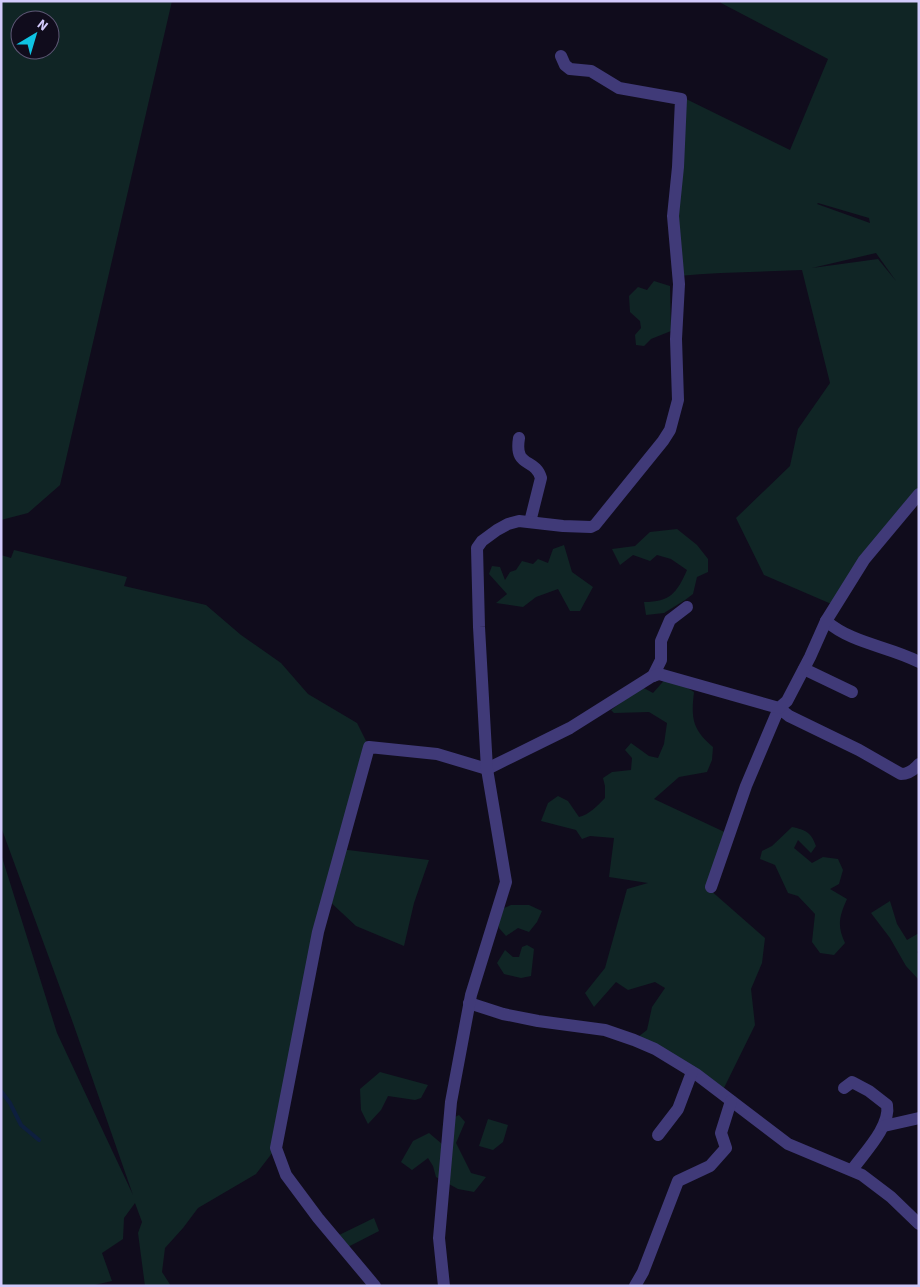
<svg xmlns="http://www.w3.org/2000/svg" width="920" height="1287" font-family="'Source Sans 3',sans-serif">
	<style>
		.green { fill: #102525; fill-rule: evenodd }
		.lines { fill: none; stroke-linecap: round; stroke-linejoin: round }
		.stream { stroke: #0e1f3e; stroke-width: 4 }
		.minor { stroke: #403a78; stroke-width: 12 }
	</style>
	<rect width="100%" height="100%" fill="#100c1c"/>
	<g class="green">
		<path d="M 1,1 L 172,1 L 60,485 L 28,513 L 1,520 ZM 20,20 L 50,20 L 50,50 L 20,50 Z"/>
		<path d="M 721,1 L 919,1 L 919,500 L 880,534 L 836,606 L 764,575 L 736,518 L 790,466 L 798,429 L 830,383 L 802,270 C 761,272 719,272 678,276 L 678,167 L 682,97 L 790,150 L 828,59 L 721,3 ZM 818,203 L 869,218 L 870,223 L 817,204 ZM 876,253 L 896,281 L 878,259 L 812,268 Z"/>
		<path d="M 654,281 L 670,286 L 671,331 L 651,339 L 644,346 L 636,345 L 635,335 L 641,328 L 640,321 L 630,312 L 629,296 L 638,287 L 647,290 Z"/>
		<path d="M 677,529 L 697,545 L 708,559 L 708,572 L 697,577 L 693,594 L 685,600 L 664,613 L 646,615 L 644,602 C 670,602 677,593 687,570 L 671,559 L 657,555 L 650,561 L 633,555 L 620,565 L 612,549 L 635,546 L 650,532 Z"/>
		<path d="M 564,545 L 572,572 L 593,587 L 580,611 L 570,611 L 558,589 L 536,597 L 523,607 L 496,603 L 507,594 L 489,574 L 492,566 L 500,567 L 505,580 L 510,572 L 516,570 L 522,561 L 533,564 L 538,559 L 548,563 L 553,549 Z"/>
		<path d="M 14,550 L 127,577 L 124,586 L 206,605 L 241,635 L 281,663 L 308,694 L 357,723 L 369,747 L 340,849 L 429,860 L 414,903 L 404,946 L 356,926 L 327,899 L 276,1148 L 256,1174 L 198,1208 L 183,1228 L 165,1248 L 162,1272 L 171,1286 L 145,1286 L 138,1233 L 142,1222 L 135,1203 L 124,1218 L 123,1239 L 102,1253 L 112,1281 L 90,1286 L 1,1286 L 1,854 L 57,1033 L 133,1195 L 73,1023 L 1,827 L 1,555 L 11,558 Z"/>
		<path d="M 668,676 L 694,692 C 691,718 692,729 713,747 L 712,760 L 707,772 L 679,777 L 654,799 L 733,836 L 709,889 L 765,938 L 762,963 L 751,989 L 755,1025 L 721,1094 L 634,1040 L 647,1030 L 652,1007 L 665,988 L 655,982 L 628,990 L 616,982 L 594,1007 L 585,993 L 605,968 L 627,889 L 648,883 L 609,877 L 614,838 L 590,836 L 582,839 L 576,830 L 541,821 L 548,803 L 558,796 L 568,801 L 579,817 C 590,814 597,806 605,798 L 605,786 L 603,778 L 612,772 L 631,770 L 632,758 L 625,750 L 631,743 L 649,756 L 658,758 L 664,744 L 667,723 L 649,712 L 614,713 L 611,710 L 642,687 L 653,693 Z"/>
		<path d="M 792,827 C 806,830 811,832 816,846 L 811,853 L 798,840 L 794,848 L 812,863 L 823,857 L 838,859 L 843,870 L 839,884 L 830,889 L 847,899 C 839,917 837,926 845,943 L 834,955 L 820,953 L 812,942 L 815,914 L 798,896 L 788,893 L 775,865 L 760,859 L 762,851 L 772,846 Z"/>
		<path d="M 890,901 L 897,924 L 907,940 L 919,933 L 919,950 L 917,952 L 919,955 L 919,980 L 906,966 L 890,938 L 871,913 Z"/>
		<path d="M 511,905 L 529,905 L 542,911 L 537,922 L 529,932 L 518,928 L 506,936 L 499,928 L 497,911 Z"/>
		<path d="M 527,945 L 534,949 L 531,976 L 521,978 L 504,974 L 497,963 L 505,950 L 513,957 L 519,957 L 522,947 Z"/>
		<path d="M 380,1072 L 428,1085 L 421,1098 L 415,1100 L 388,1096 L 381,1110 L 368,1124 L 361,1110 L 360,1089 Z"/>
		<path d="M 459,1115 L 465,1122 L 456,1143 L 471,1173 L 486,1177 L 474,1192 L 458,1189 L 436,1177 L 433,1166 L 428,1158 L 412,1170 L 401,1162 L 413,1141 L 429,1133 L 442,1144 L 443,1123 Z"/>
		<path d="M 488,1119 L 508,1125 L 503,1142 L 493,1150 L 479,1146 Z"/>
		<path d="M 374,1218 L 379,1231 L 344,1249 L 335,1237 Z"/>
	</g>
	<g class="lines">
		<path class="stream" d="M 1,1091 L 10,1103 L 21,1125 L 39,1140"/>
		<g class="minor">
			<path d="M 519,438 C 514,469 535,457 541,478 L 530,522"/>
			<path d="M 826,621 C 853,644 888,646 919,662"/>
			<path d="M 804,669 L 852,692"/>
			<path d="M 653,676 L 661,660 L 661,641 L 670,620 L 687,607"/>
			<path d="M 711,887 L 746,786 L 779,708 L 789,716 L 859,750 L 901,774 C 909,774 914,770 919,764"/>
			<path d="M 469,1003 L 503,1014 L 538,1021 L 605,1030 L 634,1040 L 655,1049 L 696,1074 L 788,1144 L 862,1175 L 891,1197 L 919,1224"/>
			<path d="M 844,1088 L 852,1082 L 869,1091 L 887,1105 C 891,1126 864,1153 852,1170"/>
			<path d="M 884,1126 L 919,1118"/>
			<path d="M 658,1135 L 678,1109 L 692,1072"/>
			<path d="M 375,1286 L 318,1218 L 286,1175 L 276,1148 L 318,932 L 369,747 L 437,754 L 487,769 L 570,728 L 651,677 L 659,674 L 779,708 L 787,701 L 810,657 L 826,621 L 864,560 L 919,494"/>
			<path d="M 444,1286 L 439,1238 L 451,1102 L 471,995 L 506,882 L 487,769 L 479,627 L 477,548 L 482,541 L 497,530 L 508,524 L 519,521 L 563,526 L 591,527 L 595,525 L 663,441 L 670,430 L 678,400 L 676,339 L 679,284 L 673,216 L 678,167 L 681,99 L 619,88 L 591,71 L 570,69 L 565,65 L 561,56"/>
			<path d="M 635,1286 L 643,1272 L 678,1181 L 710,1166 L 726,1148 L 721,1133 L 731,1101"/>
		</g>
	</g>
	<rect width="920" height="1287" fill="none" stroke="#d3cafc" stroke-width="5"/>
	<g transform="translate(35 35) rotate(38)"><circle r="24" fill="#100c1c" stroke="#5e5876"/>
	<path d="M0-4L9 19L0 12L-9 19Z" fill="#0fc3e3"/>
	<text y="-8" font-size="14" font-weight="bold" text-anchor="middle" fill="#d3cafc">N</text>
	</g>
</svg>
